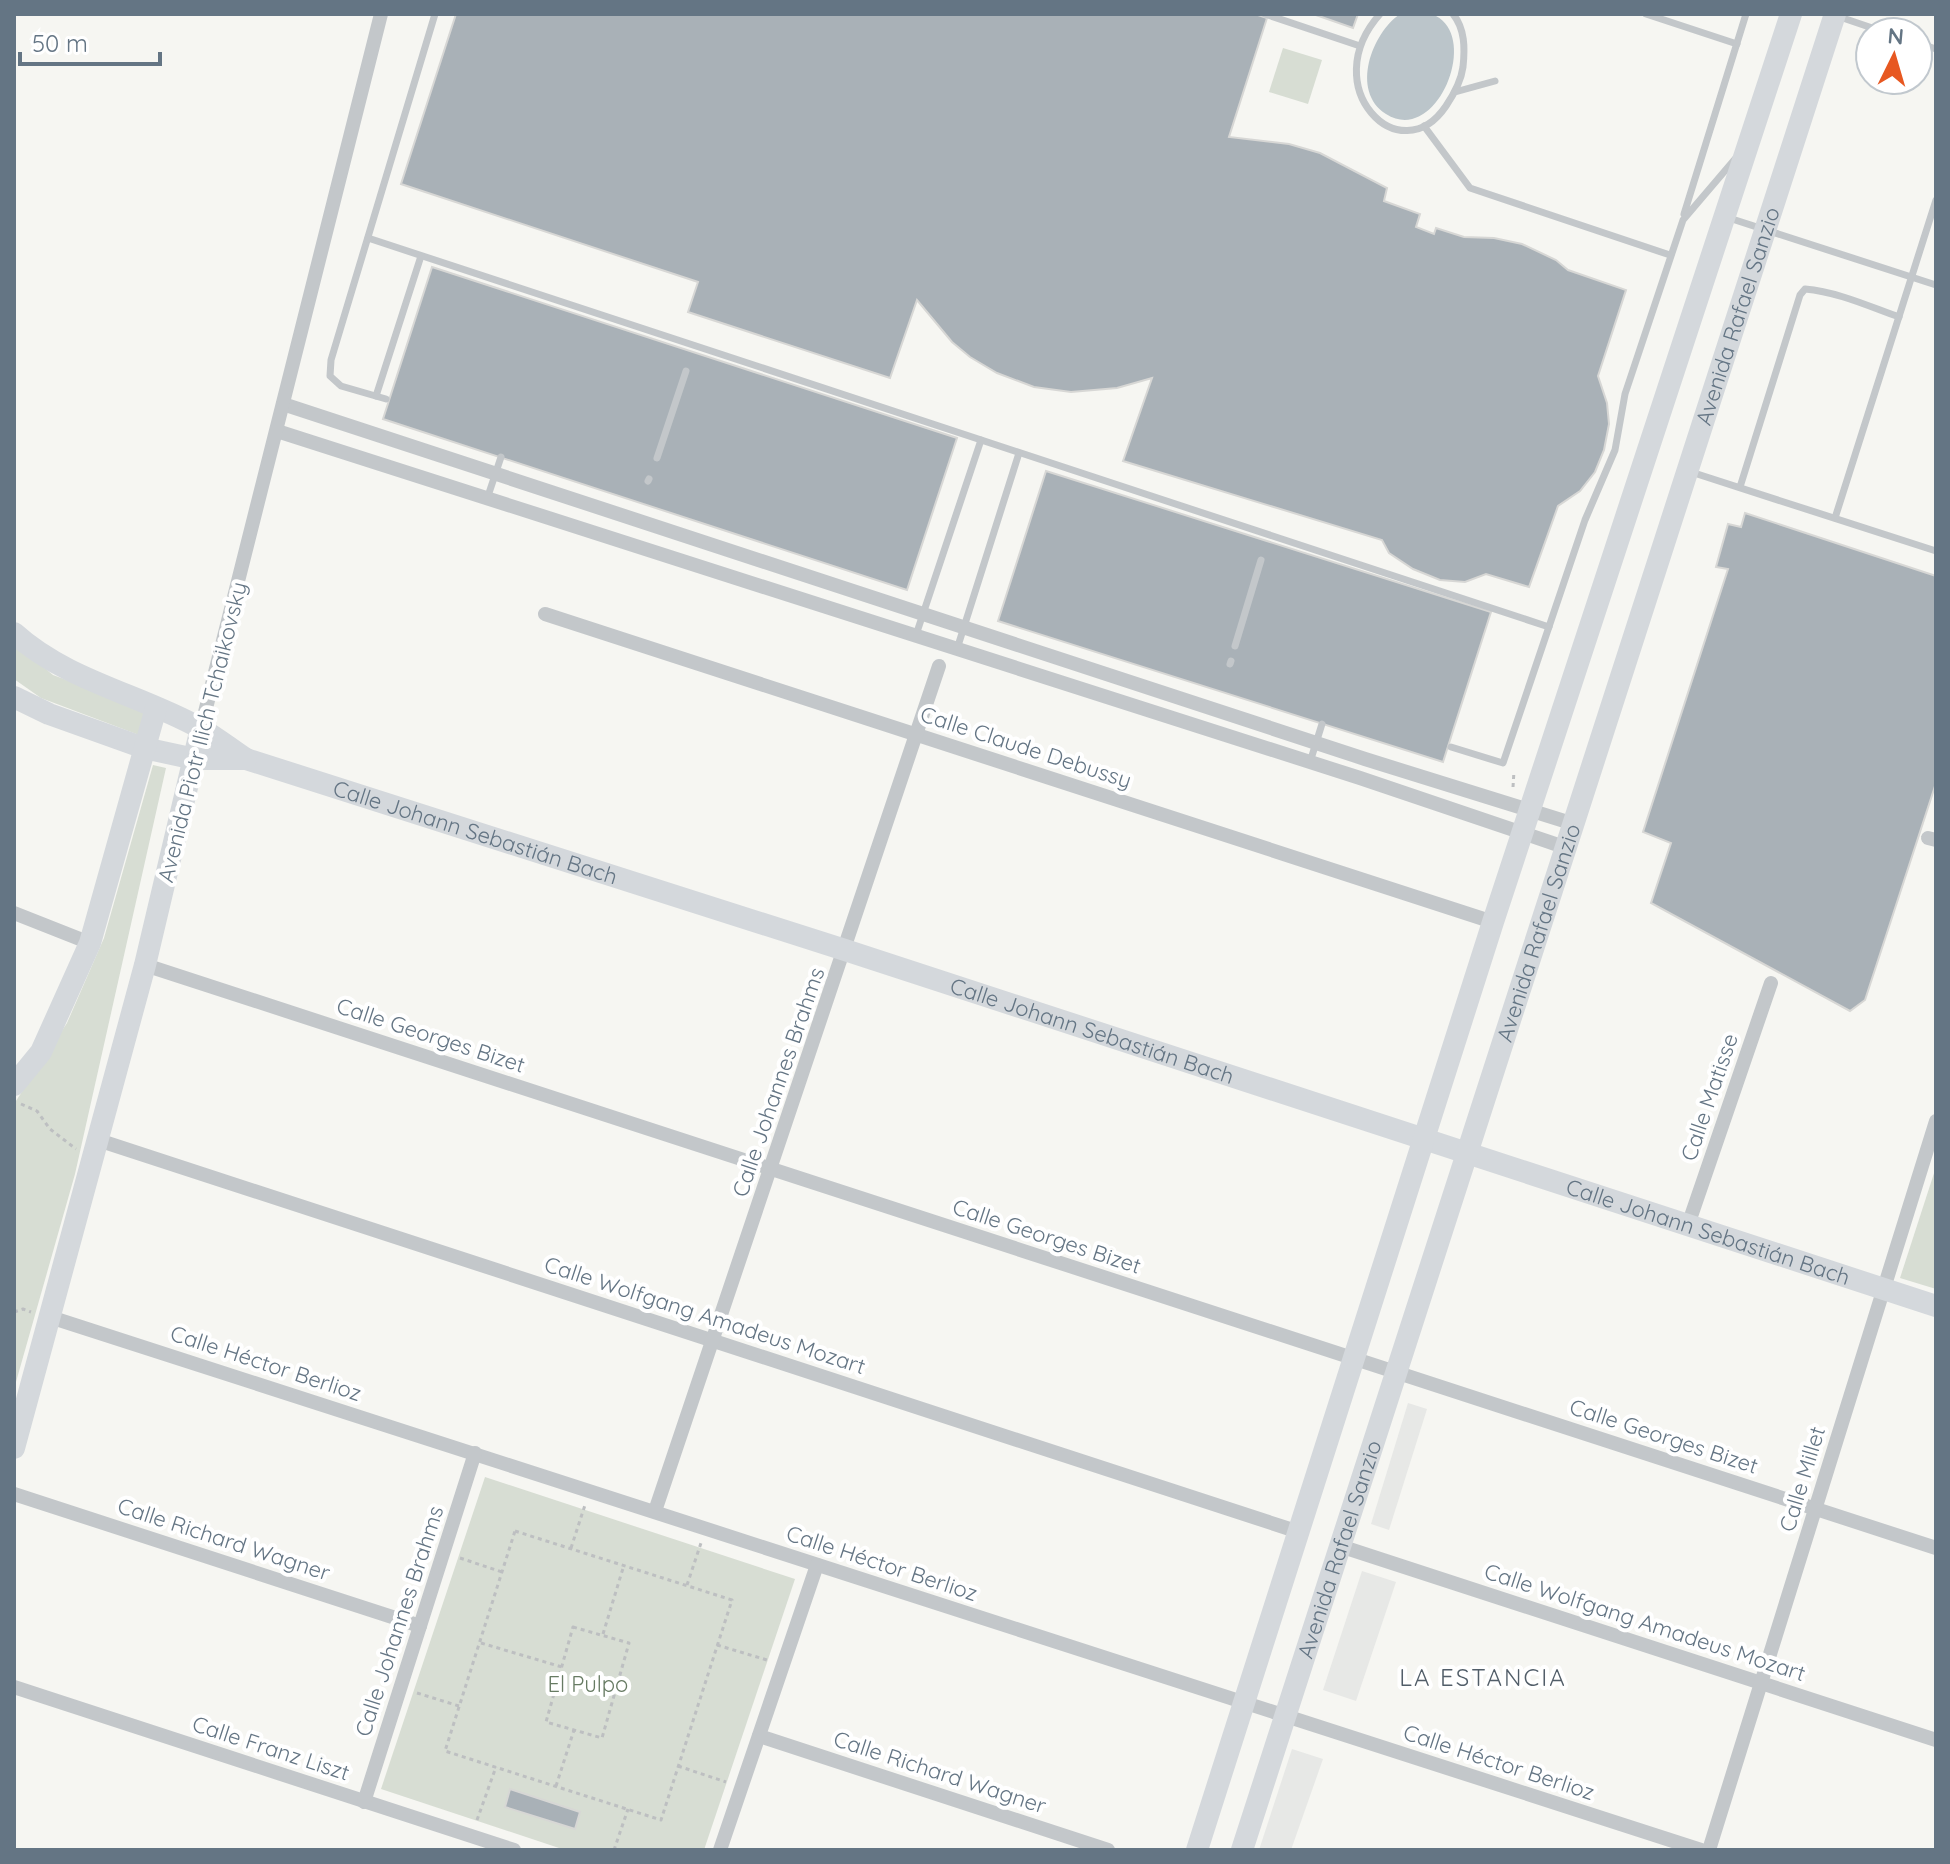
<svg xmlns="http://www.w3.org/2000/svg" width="1950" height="1864" font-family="Quicksand,sans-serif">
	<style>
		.built { fill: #e7e8e6 }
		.green { fill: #d7ddd3 }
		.water { fill: #bbc5ca }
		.building { fill: #a9b1b7; stroke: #d7d7d5; stroke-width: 2 }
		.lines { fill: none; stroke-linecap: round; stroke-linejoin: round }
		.path { stroke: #bdbfc1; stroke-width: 3; stroke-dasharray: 4 4; stroke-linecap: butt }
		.lane { stroke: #c3c7ca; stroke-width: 7 }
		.street { stroke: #c3c7ca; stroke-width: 14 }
		.secondary { stroke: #d4d8dc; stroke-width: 22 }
		.labels { text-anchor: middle; stroke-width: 8; stroke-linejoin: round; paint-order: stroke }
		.street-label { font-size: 22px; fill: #647584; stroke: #fff }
		.park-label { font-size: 22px; fill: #677b63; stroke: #fff }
		.neighbourhood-label { font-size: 24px; letter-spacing: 2px; fill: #525e69; stroke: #fff }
	</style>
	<rect width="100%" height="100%" fill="#f6f6f2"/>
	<g class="built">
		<path d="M 1408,1403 L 1427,1409 L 1389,1530 L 1371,1524 Z"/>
		<path d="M 1362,1571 L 1396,1582 L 1356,1701 L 1323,1690 Z"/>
		<path d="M 1292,1749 L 1323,1759 L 1291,1850 L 1259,1850 Z"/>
	</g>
	<g class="green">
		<path d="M 1283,48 L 1322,60 L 1308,104 L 1269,92 Z"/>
		<path d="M 14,643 L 53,675 L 146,709 L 139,735 L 41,698 L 14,679 Z"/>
		<path d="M 153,765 L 166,768 L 75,1174 L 14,1389 L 14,1104 L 67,1023 L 104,938 Z"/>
		<path d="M 1936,1167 L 1936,1289 L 1900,1278 Z"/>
		<path d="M 485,1477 L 795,1579 L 704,1850 L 565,1850 L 381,1789 Z"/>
	</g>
	<path class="water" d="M 1400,14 C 1411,14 1427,11 1436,16 C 1480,39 1436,146 1386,114 C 1350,91 1372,33 1400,14 Z"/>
	<g class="building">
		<path d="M 456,14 L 1255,14 L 1267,18 L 1229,137 L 1289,144 L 1320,153 L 1387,188 L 1384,201 L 1420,214 L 1416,227 L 1434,234 L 1436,228 L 1464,237 L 1494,238 L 1522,244 L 1556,260 L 1568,270 L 1626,290 L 1598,376 L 1607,403 L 1609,424 L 1604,450 L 1595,472 L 1580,491 L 1558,506 L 1529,587 L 1486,574 L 1465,582 L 1440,580 L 1413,569 L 1389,553 L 1382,540 L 1123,461 L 1152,378 L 1117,388 L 1071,392 L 1034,387 L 997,373 L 970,357 L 952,342 L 917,300 L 890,378 L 688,312 L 698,282 L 401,184 Z"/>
		<path d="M 1313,14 L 1358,14 L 1353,28 Z"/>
		<path d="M 432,267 L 957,438 L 907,590 L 383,419 Z"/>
		<path d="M 1046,471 L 1491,612 L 1443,762 L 998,621 Z"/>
		<path d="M 1745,513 L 1936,576 L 1936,783 L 1865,1000 L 1850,1011 L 1651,903 L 1671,843 L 1643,832 L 1728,569 L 1716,567 L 1728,524 L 1741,527 Z"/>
		<path d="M 510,1789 L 580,1812 L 575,1829 L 505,1807 Z"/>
	</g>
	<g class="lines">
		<g class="path">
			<path d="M 1513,787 L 1514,771"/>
			<path d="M 21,1104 L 37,1111 L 50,1129 L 76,1149"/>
			<path d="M 14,1312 L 23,1309 L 31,1312"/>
			<path d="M 515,1531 L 732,1600 L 661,1820 L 445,1751 Z"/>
			<path d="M 571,1548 L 585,1505"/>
			<path d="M 460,1558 L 502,1572"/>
			<path d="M 687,1585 L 701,1543"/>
			<path d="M 573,1627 L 629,1643 L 602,1738 L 546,1722 Z"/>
			<path d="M 603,1634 L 624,1565"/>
			<path d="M 481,1643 L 562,1667"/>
			<path d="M 717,1645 L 767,1660"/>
			<path d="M 417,1693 L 459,1706"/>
			<path d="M 678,1766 L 726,1782"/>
			<path d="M 556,1786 L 574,1730"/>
			<path d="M 477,1820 L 496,1767"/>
			<path d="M 614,1850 L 628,1809"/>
		</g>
		<g class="lane">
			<path d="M 1265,14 L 1360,46"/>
			<path d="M 1380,14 C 1315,87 1400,174 1446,106 C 1454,94 1461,82 1463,67 C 1465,48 1465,29 1453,14"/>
			<path d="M 1646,14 L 1737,44"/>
			<path d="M 1837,16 L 1884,32"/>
			<path d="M 1918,43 L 1936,49"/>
			<path d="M 1455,92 L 1495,81"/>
			<path d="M 1424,126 L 1470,188 L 1670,255"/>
			<path d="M 1684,214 L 1746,14"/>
			<path d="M 1729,218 L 1936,285"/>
			<path d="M 368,238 L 1549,627"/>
			<path d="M 376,396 L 421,256"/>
			<path d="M 386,399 L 341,386 L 330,376 L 331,360 L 435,14"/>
			<path d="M 657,458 L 686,371"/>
			<path d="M 1691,472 L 1936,551"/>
			<path d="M 648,481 L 649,479"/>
			<path d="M 1740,487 L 1800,295 L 1805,289 C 1838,292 1868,306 1899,317"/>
			<path d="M 487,499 L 501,457"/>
			<path d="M 1835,518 L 1936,200"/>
			<path d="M 916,635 L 981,440"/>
			<path d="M 1235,646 L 1261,560"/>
			<path d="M 957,649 L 1019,453"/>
			<path d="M 1230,664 L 1231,661"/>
			<path d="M 1451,747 L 1503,763 L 1585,520 L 1615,450 L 1625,394 L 1683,220 L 1735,159"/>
			<path d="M 1310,762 L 1322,724"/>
		</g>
		<g class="street">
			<path d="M 283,404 L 1365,759 L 1574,824"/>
			<path d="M 277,431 L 1360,778 L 1567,848"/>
			<path d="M 545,614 L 1493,922"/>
			<path d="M 201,728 L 381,14"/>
			<path d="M 1928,838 L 1936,840"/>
			<path d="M 14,913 L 90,943"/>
			<path d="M 145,965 L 1936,1548"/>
			<path d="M 98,1140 L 1299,1532"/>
			<path d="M 1688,1225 L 1771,983"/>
			<path d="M 50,1317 L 1701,1850"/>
			<path d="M 14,1494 L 420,1626"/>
			<path d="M 655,1511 L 939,666"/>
			<path d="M 1340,1546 L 1936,1740"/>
			<path d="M 14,1687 L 514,1850"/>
			<path d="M 759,1736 L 1108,1850"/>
			<path d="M 364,1802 L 475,1453"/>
			<path d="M 720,1850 L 817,1565"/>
			<path d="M 1709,1850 L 1936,1121"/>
		</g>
		<g class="secondary">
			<path id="s1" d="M 14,633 C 67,681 139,694 200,728 C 216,737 231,749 246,759 L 845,950 L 1936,1306"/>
			<path d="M 14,697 L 49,714 L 144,748 L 195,759 L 246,759"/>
			<path d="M 14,1085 L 41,1052 L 90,943 L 156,708"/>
			<path d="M 14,1448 L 145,965 L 201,728"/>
			<path d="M 1197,1850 L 1493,922 L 1791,14"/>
			<path id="s2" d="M 1242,1850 L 1835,14"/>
		</g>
	</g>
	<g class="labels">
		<g class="street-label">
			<text dy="8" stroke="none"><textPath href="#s2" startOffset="1612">Avenida Rafael Sanzio</textPath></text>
			<text transform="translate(202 732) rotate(-76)" y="8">Avenida Piotr Ilich Tchaikovsky</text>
			<text transform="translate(1026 747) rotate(18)" y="8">Calle Claude Debussy</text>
			<text dy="8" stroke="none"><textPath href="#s1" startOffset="506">Calle Johann Sebastián Bach</textPath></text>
			<text dy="8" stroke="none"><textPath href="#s2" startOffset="964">Avenida Rafael Sanzio</textPath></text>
			<text dy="8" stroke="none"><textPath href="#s1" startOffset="1154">Calle Johann Sebastián Bach</textPath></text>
			<text transform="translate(431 1035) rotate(18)" y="8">Calle Georges Bizet</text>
			<text transform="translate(778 1082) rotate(-71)" y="8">Calle Johannes Brahms</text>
			<text transform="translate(1709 1097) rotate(-71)" y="8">Calle Matisse</text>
			<text dy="8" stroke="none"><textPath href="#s1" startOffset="1802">Calle Johann Sebastián Bach</textPath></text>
			<text transform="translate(1047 1236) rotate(18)" y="8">Calle Georges Bizet</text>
			<text transform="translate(705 1315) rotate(18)" y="8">Calle Wolfgang Amadeus Mozart</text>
			<text transform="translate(266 1363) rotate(18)" y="8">Calle Héctor Berlioz</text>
			<text transform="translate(1664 1436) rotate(18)" y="8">Calle Georges Bizet</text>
			<text transform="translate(1802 1479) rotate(-73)" y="8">Calle Millet</text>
			<text transform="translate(224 1539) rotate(18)" y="8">Calle Richard Wagner</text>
			<text dy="8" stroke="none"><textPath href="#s2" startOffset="316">Avenida Rafael Sanzio</textPath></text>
			<text transform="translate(882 1563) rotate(18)" y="8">Calle Héctor Berlioz</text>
			<text transform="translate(399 1621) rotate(-72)" y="8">Calle Johannes Brahms</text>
			<text transform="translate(1645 1622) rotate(18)" y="8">Calle Wolfgang Amadeus Mozart</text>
			<text transform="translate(271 1748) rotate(18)" y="8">Calle Franz Liszt</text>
			<text transform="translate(1499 1762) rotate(18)" y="8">Calle Héctor Berlioz</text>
			<text transform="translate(940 1772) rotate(18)" y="8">Calle Richard Wagner</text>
		</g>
		<g class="park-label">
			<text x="588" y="1692">El Pulpo</text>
		</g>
		<g class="neighbourhood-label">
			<text x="1483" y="1686">LA ESTANCIA</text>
		</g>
	</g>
	<rect width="1950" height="1864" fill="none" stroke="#647584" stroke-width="32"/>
	<g transform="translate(1894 56) rotate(5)"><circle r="38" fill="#ffffff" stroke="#c1c8ce" stroke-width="2"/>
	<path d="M0-6L14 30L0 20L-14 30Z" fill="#e75821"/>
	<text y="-12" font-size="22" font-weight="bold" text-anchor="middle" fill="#647584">N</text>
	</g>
	<path d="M20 52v12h140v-12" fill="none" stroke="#647584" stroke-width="4"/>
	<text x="32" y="52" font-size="24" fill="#647584" stroke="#ffffff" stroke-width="6" paint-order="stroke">50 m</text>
</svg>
